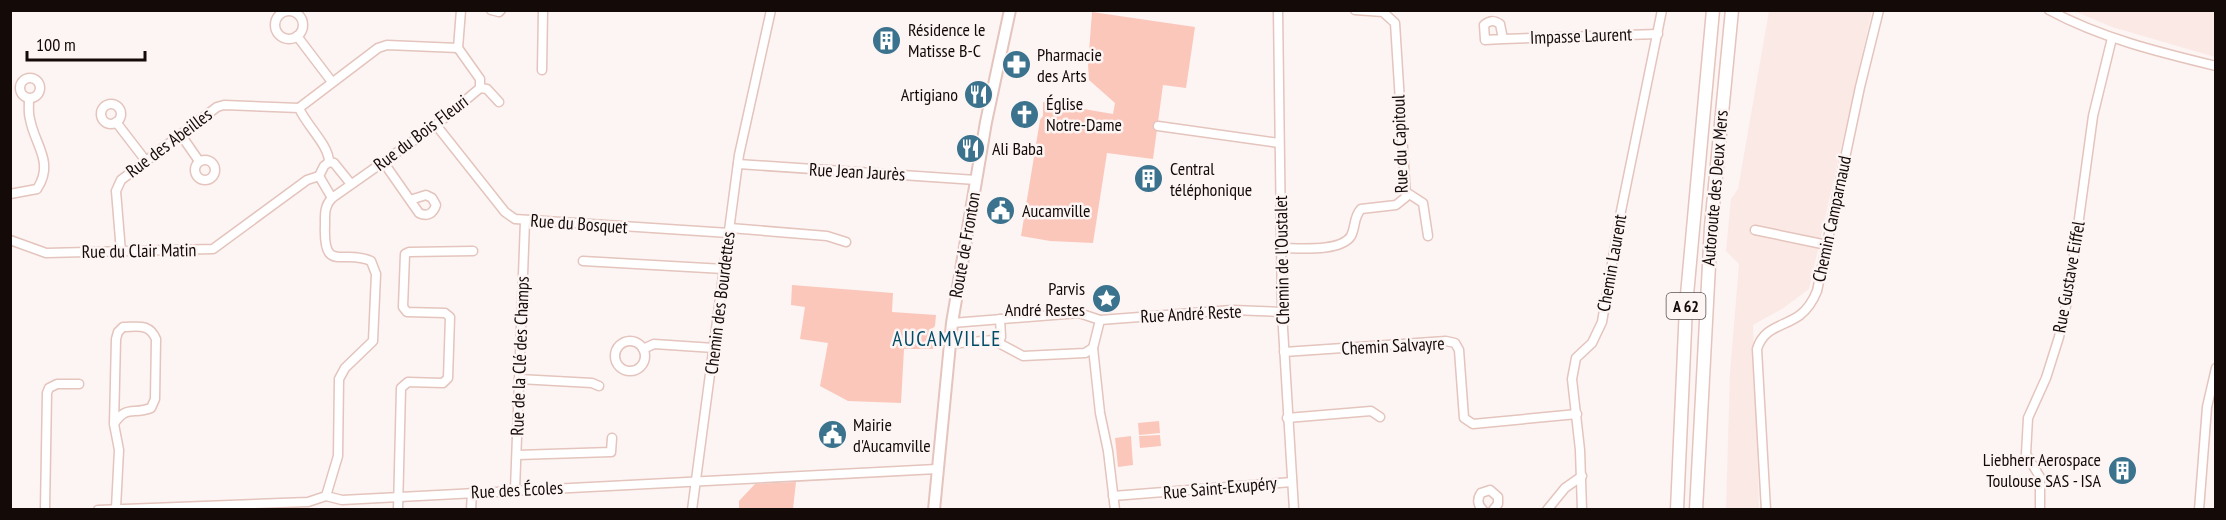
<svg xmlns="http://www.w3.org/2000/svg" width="2226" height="520" font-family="'PT Sans Narrow',sans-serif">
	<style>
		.built { fill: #fbe9e5 }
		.green { fill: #fbc7bb }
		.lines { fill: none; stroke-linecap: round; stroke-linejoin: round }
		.minor-casing { stroke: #e4c4bc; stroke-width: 11 }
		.major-casing { stroke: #e4c4bc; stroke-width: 14 }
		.highway-casing { stroke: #e4c4bc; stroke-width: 15 }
		.minor { stroke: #fff; stroke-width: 8 }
		.major { stroke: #fff; stroke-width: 10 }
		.highway { stroke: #fff; stroke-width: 12 }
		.labels { text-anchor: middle; stroke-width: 5; stroke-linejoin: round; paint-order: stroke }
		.shield { fill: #fcf5f4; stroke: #5a504f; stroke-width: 1.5 }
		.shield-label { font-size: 16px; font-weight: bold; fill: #140a08 }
		.poi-label { font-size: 18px; fill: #140a08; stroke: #fcf5f4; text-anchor: start }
		.street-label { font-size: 18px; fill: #140a08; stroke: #fcf5f4 }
		.quarter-label { font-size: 21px; letter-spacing: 1.5px; fill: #004b67; stroke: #fcf5f4 }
	</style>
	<rect width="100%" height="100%" fill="#fcf5f4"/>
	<g class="built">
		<path d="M 1769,11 L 1872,11 L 1809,289 L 1782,309 L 1753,325 L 1759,509 L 1726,509 L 1730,373 L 1739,264 L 1726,251 L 1731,199 L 1738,189 Z"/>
		<path d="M 2074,11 L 2215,11 L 2215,57 L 2112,27 Z"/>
	</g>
	<g class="green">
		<path d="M 1092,12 L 1195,27 L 1186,88 L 1163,85 L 1153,159 L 1107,153 L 1093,243 L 1050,241 L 1021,236 L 1040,120 L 1043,116 L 1043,102 L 1113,114 L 1115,103 L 1089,80 L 1088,65 Z"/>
		<path d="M 792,285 L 893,293 L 892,312 L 936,315 L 935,326 L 931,330 L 931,338 L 934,341 L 933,349 L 904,349 L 901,403 L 848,401 L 820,386 L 828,343 L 800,339 L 805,307 L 791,305 Z"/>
		<path d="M 1159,421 L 1160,433 L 1139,435 L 1138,423 Z"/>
		<path d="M 1160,435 L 1161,446 L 1140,448 L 1139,436 Z"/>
		<path d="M 1131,436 L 1133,465 L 1118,467 L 1115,438 Z"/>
		<path d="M 796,482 L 793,509 L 739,509 L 739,501 L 755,484 Z"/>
	</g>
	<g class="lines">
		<defs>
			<g id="minor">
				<path d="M 491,10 L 499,12 L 501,10"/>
				<path d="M 1278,10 L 1282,312 L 1294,510"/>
				<path d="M 2049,10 C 2101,38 2158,52 2216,66"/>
				<circle cx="289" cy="25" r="14"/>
				<path d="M 297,36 L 332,82"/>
				<path d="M 1503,39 L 1500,24 C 1494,20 1490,20 1484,25 L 1485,40 L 1503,39 L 1658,34"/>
				<path d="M 542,70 L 543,10"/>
				<circle cx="30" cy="88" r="10"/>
				<path d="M 480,88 L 487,89 L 499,102"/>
				<circle cx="111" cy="114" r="10"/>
				<path d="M 299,108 L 378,48 L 387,45 L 458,48"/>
				<path d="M 116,122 L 146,161"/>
				<path d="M 436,125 L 505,212 L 515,219 L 729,233"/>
				<path d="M 1158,126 L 1279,143"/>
				<path d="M 181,135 L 199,161"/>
				<circle cx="205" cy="170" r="10"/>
				<path d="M 384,163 L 419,213 C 427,217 433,214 436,205 L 432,198 L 426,195 L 410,200"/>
				<path d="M 738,164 L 976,180"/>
				<path d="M 1406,192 L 1423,203 L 1428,236"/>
				<path d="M 10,194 L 37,189 C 55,162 34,144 30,119 C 28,113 29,105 29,99"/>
				<path d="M 332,198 L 319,176 L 324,166 L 329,162 L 334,163 L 351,184"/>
				<path d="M 730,228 L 827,236 L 846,242"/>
				<path d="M 1755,230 L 1827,245"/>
				<path d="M 10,240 L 46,253 L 213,249 L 307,180 L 319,176"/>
				<path d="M 1282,248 C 1299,248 1341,252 1351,236 C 1356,226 1353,218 1361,209 L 1396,205 L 1406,197 L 1395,23 L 1383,12 L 1355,10"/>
				<path d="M 121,252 L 116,191 L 121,180 L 217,107 L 224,105 L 299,108 C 306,125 329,145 329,162"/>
				<path d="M 583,261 L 724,269"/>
				<path d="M 1100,320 L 1232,310 L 1282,312"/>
				<circle cx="630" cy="356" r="15"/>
				<path d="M 999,343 L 1001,337 L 1000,319"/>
				<path d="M 949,344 L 993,340 L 1023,356 L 1085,353 L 1093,348 L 1100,320 L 1079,313 L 952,323"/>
				<path d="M 1093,348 L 1100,413 L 1108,451 L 1115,510"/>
				<path d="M 643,349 L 654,344 L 714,348"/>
				<path d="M 1284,352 L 1446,341 L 1455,343 L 1459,350 L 1464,418 L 1473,424 L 1577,414"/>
				<path d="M 519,379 L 592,383 L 599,386"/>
				<path d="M 1287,418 L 1371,411 L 1380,417"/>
				<path d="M 114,424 C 126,405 133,415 151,408 L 155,399 L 156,339 C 149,323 138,327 123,327 L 118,332 L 116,339 L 114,424 L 119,450 L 116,508"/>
				<path d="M 517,455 L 611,452 L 612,438"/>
				<path d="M 515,490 L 525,221"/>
				<path d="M 326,496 L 338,456 L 339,379 L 345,368 L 373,341 L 376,274 L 371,261 C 343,248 323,275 325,225 C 325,215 324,206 332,198 L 436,125 L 480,88 L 480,79 L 458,48 L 461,10"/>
				<path d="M 1113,496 L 1292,482"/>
				<path d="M 45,510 L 47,393 L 49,388 L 57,384 L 79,384"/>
				<path d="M 98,510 L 308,502 L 326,496 L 342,500 L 937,469"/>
				<path d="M 398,510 L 401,388 L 408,382 L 443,383 L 448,378 L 450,317 L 445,313 L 407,312 L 403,307 L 405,254 L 409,252 L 473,251"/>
				<path d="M 471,510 L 472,492"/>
				<path d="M 692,510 L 739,155 L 771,10"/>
				<path d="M 1483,510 C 1477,505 1477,499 1481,493 L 1490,490 L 1498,497 L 1498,504 L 1493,510"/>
				<path d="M 1547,510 L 1565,488 L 1582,476"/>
				<path d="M 1582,510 L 1580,450 L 1572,379 L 1576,358 L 1592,343 L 1602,322 L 1621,211 L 1662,10"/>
				<path d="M 1766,510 L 1757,349 C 1764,326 1784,327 1800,315 C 1809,308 1813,301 1817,291 L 1860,87 L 1879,10"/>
				<path d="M 2040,510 L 2040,477 L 2026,454 L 2028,418 L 2046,378 L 2059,337 L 2069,292 L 2093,116 L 2112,38"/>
				<path d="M 2199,510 L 2207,407 L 2216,368"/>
			</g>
			<path id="major" d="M 934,510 L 952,323 L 986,122 L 1010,10"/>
			<g id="highway">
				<path d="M 1677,510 L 1686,306 L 1713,10"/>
				<path d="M 1696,510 L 1711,227 L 1732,10"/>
			</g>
		</defs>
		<use href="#minor" class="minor-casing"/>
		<use href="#major" class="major-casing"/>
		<use href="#highway" class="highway-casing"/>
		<use href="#minor" class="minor"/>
		<use href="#major" class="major"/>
		<use href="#highway" class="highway"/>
	</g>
	<defs>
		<symbol id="building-disc" viewBox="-11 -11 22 22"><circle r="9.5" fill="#3b728d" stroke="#fcf5f4"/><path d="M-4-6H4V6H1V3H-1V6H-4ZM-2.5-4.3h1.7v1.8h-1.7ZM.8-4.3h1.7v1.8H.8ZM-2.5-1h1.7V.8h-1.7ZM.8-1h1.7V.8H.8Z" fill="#fff"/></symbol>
		<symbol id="pharmacy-disc" viewBox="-11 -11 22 22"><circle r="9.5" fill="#3b728d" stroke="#fcf5f4"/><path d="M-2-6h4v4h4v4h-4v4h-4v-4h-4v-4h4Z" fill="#fff"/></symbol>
		<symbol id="restaurant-disc" viewBox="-11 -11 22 22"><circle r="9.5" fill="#3b728d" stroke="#fcf5f4"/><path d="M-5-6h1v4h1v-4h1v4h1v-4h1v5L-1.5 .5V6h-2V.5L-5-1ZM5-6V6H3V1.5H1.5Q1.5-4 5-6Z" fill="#fff"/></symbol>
		<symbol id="church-disc" viewBox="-11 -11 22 22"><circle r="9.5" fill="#3b728d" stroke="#fcf5f4"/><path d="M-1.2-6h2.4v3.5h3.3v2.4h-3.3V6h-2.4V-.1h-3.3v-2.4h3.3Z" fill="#fff"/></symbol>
		<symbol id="civic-disc" viewBox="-11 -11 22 22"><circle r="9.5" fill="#3b728d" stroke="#fcf5f4"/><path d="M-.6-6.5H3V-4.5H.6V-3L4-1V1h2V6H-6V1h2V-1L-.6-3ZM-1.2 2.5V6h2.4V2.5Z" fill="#fff"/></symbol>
		<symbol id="sight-disc" viewBox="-11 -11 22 22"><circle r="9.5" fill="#3b728d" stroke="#fcf5f4"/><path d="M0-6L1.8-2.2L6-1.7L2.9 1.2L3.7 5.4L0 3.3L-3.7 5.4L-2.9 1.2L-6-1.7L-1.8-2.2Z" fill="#fff"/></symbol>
	</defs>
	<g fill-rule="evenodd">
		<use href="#building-disc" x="870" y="24" width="33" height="33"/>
		<use href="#pharmacy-disc" x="1000" y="48" width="33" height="33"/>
		<use href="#restaurant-disc" x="962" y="78" width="33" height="33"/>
		<use href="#church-disc" x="1008" y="98" width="33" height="33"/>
		<use href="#restaurant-disc" x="954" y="132" width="33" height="33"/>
		<use href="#building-disc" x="1132" y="162" width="33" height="33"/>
		<use href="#civic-disc" x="984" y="194" width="33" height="33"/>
		<use href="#sight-disc" x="1090" y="282" width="33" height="33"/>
		<use href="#civic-disc" x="816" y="418" width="33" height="33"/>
		<use href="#building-disc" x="2106" y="454" width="33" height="33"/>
	</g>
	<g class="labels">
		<rect class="shield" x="1666.5" y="293" width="39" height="26" rx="4.5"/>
		<g class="shield-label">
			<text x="1686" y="312">A 62</text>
		</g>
		<g class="poi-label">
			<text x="908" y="36">Résidence le<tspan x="908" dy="21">Matisse B-C</tspan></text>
			<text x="1037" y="61">Pharmacie<tspan x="1037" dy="21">des Arts</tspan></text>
			<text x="958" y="101" text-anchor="end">Artigiano</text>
			<text x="1046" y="110">Église<tspan x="1046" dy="21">Notre-Dame</tspan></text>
			<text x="992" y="155">Ali Baba</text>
			<text x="1170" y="175">Central<tspan x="1170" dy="21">téléphonique</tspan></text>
			<text x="1022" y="217">Aucamville</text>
			<text x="1085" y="295" text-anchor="end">Parvis<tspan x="1085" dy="21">André Restes</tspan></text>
			<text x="853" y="431">Mairie<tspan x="853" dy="21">d'Aucamville</tspan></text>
			<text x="2101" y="466" text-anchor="end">Liebherr Aerospace<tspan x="2101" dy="21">Toulouse SAS - ISA</tspan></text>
		</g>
		<g class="street-label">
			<text transform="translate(1581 36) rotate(-2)" y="6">Impasse Laurent</text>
			<text transform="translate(421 133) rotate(-37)" y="6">Rue du Bois Fleuri</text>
			<text transform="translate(169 143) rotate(-37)" y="6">Rue des Abeilles</text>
			<text transform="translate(1400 144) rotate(-92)" y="6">Rue du Capitoul</text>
			<text transform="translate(857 172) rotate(3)" y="6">Rue Jean Jaurès</text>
			<text transform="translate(1715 188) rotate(-85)" y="6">Autoroute des Deux Mers</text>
			<text transform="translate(1832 219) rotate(-78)" y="6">Chemin Camparnaud</text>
			<text transform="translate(579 224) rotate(4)" y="6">Rue du Bosquet</text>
			<text transform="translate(965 245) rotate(-80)" y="6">Route de Fronton</text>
			<text transform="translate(139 251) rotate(-1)" y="6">Rue du Clair Matin</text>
			<text transform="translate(1282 260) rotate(-91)" y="6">Chemin de l'Oustalet</text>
			<text transform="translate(1612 263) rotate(-80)" y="6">Chemin Laurent</text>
			<text transform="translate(2069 277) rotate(-80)" y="6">Rue Gustave Eiffel</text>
			<text transform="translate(720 303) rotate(-83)" y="6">Chemin des Bourdettes</text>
			<text transform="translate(1191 314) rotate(-3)" y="6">Rue André Reste</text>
			<text transform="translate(1393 346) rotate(-3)" y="6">Chemin Salvayre</text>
			<text transform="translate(520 356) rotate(-88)" y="6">Rue de la Clé des Champs</text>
			<text transform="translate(1220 488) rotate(-5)" y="6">Rue Saint-Exupéry</text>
			<text transform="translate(517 490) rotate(-3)" y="6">Rue des Écoles</text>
		</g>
		<g class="quarter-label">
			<text x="947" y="346">AUCAMVILLE</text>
		</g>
	</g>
	<rect width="2226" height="520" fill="none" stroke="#140a08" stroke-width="24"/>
	<path d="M27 51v9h118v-9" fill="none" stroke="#140a08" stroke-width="3"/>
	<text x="36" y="51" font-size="18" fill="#140a08" stroke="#fcf5f4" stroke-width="4.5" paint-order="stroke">100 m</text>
</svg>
